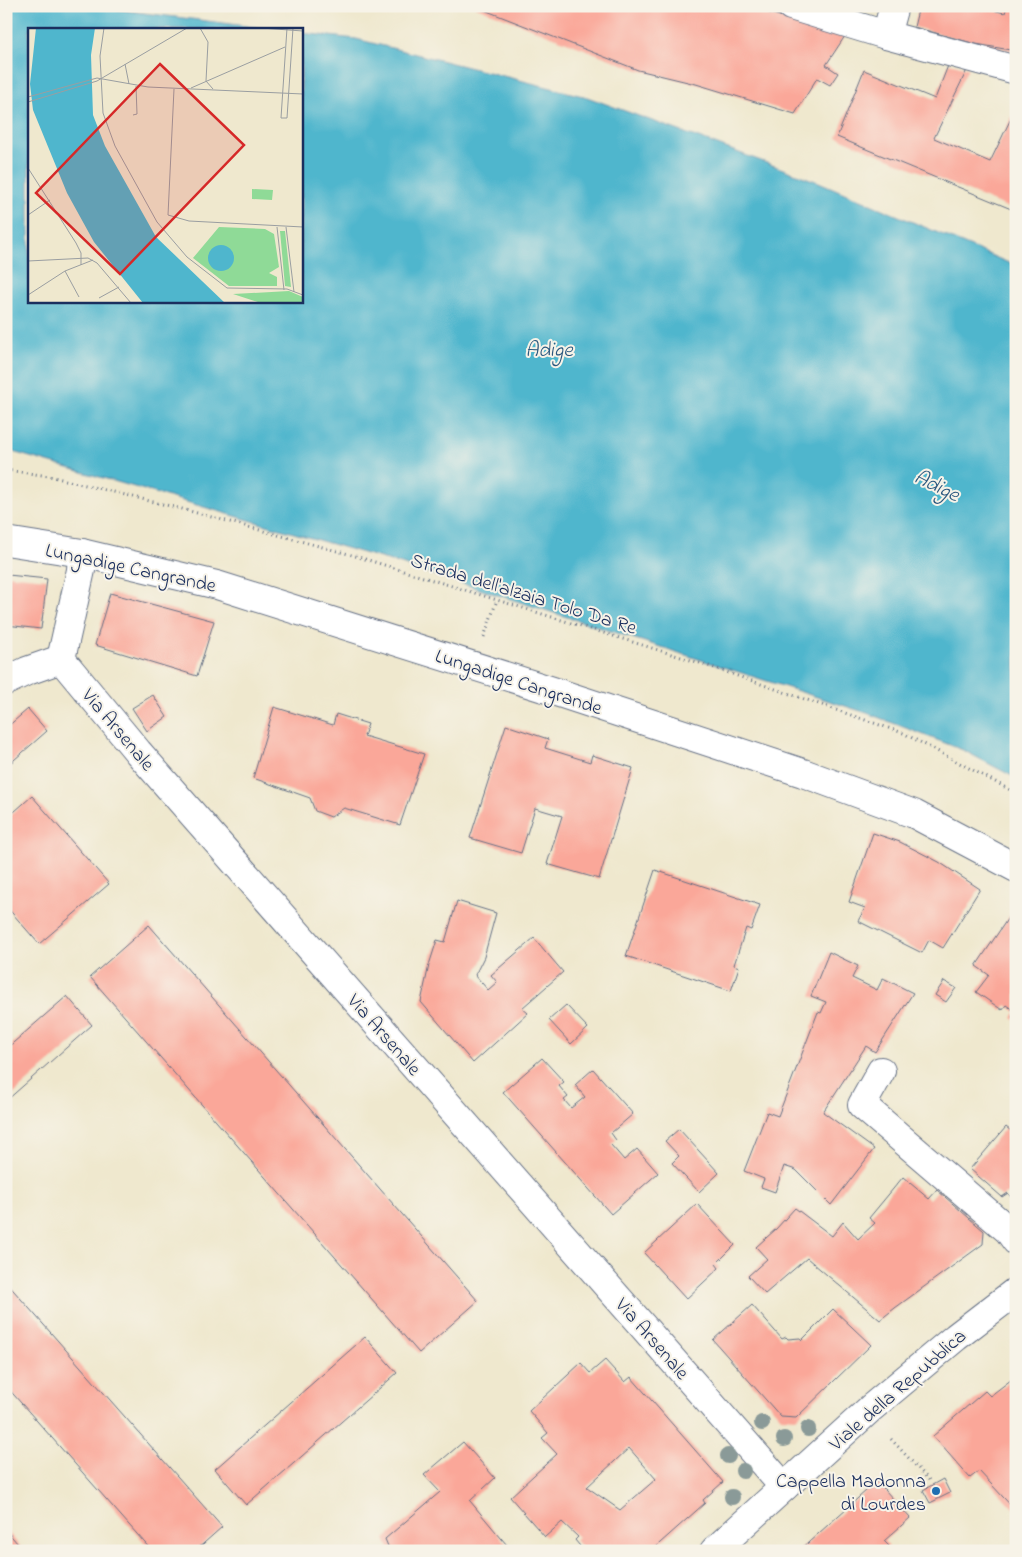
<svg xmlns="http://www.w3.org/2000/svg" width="1022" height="1557" font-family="'Indie Flower',sans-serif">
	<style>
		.water { fill: #4fb6cd; stroke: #357296 }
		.building { fill: #faa799; fill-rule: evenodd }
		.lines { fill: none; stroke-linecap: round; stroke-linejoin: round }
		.minor-casing { stroke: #657085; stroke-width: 30 }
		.tertiary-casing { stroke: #657085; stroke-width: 30 }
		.path { stroke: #657085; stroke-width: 3; stroke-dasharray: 1 4; stroke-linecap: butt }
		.minor { stroke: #fff; stroke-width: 28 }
		.tertiary { stroke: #fff; stroke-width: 28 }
		.tree { fill: #8a9a98 }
		.poi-dot { fill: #1f6fb2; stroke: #f7f3e8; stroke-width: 2 }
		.labels { text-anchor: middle; stroke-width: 4; stroke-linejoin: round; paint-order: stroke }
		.street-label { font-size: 20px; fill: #1b2f5e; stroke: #f7f3e8 }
		.poi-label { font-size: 20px; fill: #1b2f5e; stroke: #f7f3e8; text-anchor: end }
		.water-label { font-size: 21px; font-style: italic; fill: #2b587f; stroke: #f7f3e8 }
		.inset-road { fill: none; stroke: #9a9ea1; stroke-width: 1 }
		.view { fill: #d62828; fill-opacity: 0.15; stroke: #d62828; stroke-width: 2.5 }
		.inset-edge { fill: none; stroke: #1b2f5e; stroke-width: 2.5 }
	</style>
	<rect width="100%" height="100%" fill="#f7f3e8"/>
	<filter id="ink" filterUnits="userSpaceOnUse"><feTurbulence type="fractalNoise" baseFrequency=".02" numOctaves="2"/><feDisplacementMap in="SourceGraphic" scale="10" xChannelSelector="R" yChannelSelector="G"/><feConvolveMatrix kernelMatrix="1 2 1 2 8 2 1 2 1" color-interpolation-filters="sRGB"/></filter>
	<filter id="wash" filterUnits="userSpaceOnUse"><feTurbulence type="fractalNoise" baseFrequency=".0096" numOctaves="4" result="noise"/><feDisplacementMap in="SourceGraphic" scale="20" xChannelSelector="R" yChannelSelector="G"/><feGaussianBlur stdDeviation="1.12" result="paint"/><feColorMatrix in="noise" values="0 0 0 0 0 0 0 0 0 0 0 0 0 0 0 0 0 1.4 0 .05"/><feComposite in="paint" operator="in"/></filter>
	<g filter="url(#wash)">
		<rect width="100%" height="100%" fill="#efe8ce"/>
		<path class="water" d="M 6,6 L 89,6 L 270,29 L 29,29 L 29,301 L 301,301 L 301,33 L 356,39 L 587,97 L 821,183 L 1016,266 L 1016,778 L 963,750 L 867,713 L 398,563 L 6,450 Z"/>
		<g id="blocks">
			<g class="building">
				<path d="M 474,6 L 747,6 L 845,36 L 826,65 L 838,73 L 830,85 L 817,78 L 795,114 L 696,84 L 638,70 Z"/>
				<path d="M 919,6 L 976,6 L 1005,13 L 1007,6 L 1016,6 L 1016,51 L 976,44 L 914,27 Z"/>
				<path d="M 949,63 L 968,68 L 934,138 L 990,162 L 1016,108 L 1016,211 L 837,137 L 864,70 L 935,99 Z"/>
				<path d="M 6,568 L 9,569 L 8,575 L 47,579 L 41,629 L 6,625 Z"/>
				<path d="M 110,593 L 214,621 L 197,676 L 95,645 Z"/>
				<path d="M 153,695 L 167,717 L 147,731 L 132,708 Z"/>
				<path d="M 274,707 L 333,725 L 336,714 L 368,724 L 364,736 L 424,754 L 400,825 L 344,808 L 331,817 L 315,811 L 310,798 L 253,778 Z"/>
				<path d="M 28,709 L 47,731 L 6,767 L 6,728 Z"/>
				<path d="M 506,725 L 548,739 L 545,748 L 590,762 L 592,755 L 633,768 L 599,879 L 547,864 L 562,816 L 535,808 L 521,853 L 470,838 Z"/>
				<path d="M 32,796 L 109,884 L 39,944 L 6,906 L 6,819 Z"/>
				<path d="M 873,833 L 900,842 L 939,862 L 980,889 L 943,948 L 929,940 L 922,953 L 858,921 L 865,908 L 849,902 Z"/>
				<path d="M 655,870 L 760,905 L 751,930 L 746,928 L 734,965 L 739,967 L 731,991 L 626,956 Z"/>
				<path d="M 457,901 L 496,913 L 484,957 L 475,975 L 488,990 L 497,982 L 491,975 L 534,938 L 563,972 L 522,1008 L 528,1013 L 473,1063 L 421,1002 L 429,965 L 437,940 L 445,942 Z"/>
				<path d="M 1016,906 L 1016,1020 L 1012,1017 L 1016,1012 L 1006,1005 L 1002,1010 L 976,992 L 989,975 L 976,966 Z"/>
				<path d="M 149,925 L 478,1301 L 419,1353 L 90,977 Z"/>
				<path d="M 829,952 L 858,966 L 852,978 L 877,990 L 883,978 L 913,993 L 875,1052 L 866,1046 L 823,1112 L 874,1149 L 831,1205 L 796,1170 L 784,1166 L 775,1192 L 761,1187 L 764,1179 L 744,1171 L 767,1112 L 778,1116 L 818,1012 L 821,1013 L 826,1002 L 811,996 Z"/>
				<path d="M 944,981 L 956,988 L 946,1002 L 935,995 Z"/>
				<path d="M 67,996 L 92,1025 L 6,1101 L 6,1049 Z"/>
				<path d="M 566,1005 L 588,1028 L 571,1044 L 549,1020 Z"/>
				<path d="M 542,1058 L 564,1082 L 559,1086 L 568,1097 L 564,1100 L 571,1108 L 585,1097 L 575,1085 L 593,1069 L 633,1114 L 611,1133 L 616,1140 L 611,1145 L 624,1160 L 637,1149 L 658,1173 L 611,1214 L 503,1092 Z"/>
				<path d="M 1006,1127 L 1015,1134 L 1016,1132 L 1016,1204 L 1008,1193 L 1002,1197 L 970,1169 Z"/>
				<path d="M 679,1129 L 719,1173 L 699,1192 L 672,1163 L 679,1156 L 665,1141 Z"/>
				<path d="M 903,1177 L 929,1199 L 937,1190 L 984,1231 L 983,1244 L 895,1308 L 880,1320 L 807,1258 L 765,1294 L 748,1276 L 767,1259 L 756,1247 L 776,1229 L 795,1208 L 832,1236 L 843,1222 L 858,1239 L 875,1223 L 869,1218 Z"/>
				<path d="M 697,1204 L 735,1245 L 716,1264 L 719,1268 L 686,1299 L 644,1253 Z"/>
				<path d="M 6,1282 L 222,1527 L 195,1551 L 152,1551 L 6,1386 Z"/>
				<path d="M 752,1305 L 782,1339 L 786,1337 L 788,1339 L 800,1338 L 802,1340 L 833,1309 L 871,1345 L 796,1418 L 781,1417 L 713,1340 Z"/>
				<path d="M 365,1337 L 397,1373 L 246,1505 L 215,1469 Z"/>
				<path d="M 605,1360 L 625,1382 L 631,1377 L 723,1482 L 703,1500 L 705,1503 L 651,1551 L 584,1551 L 575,1540 L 578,1537 L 562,1522 L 545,1537 L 510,1497 L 557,1454 L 542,1438 L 548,1433 L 529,1411 L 581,1363 L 590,1373 ZM 629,1448 L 656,1479 L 620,1510 L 587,1487 Z"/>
				<path d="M 1016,1376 L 1016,1511 L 979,1471 L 970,1478 L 933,1436 L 985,1391 L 990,1396 Z"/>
				<path d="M 463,1442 L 495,1478 L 470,1501 L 512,1551 L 390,1551 L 385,1539 L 440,1492 L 424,1475 Z"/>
				<path d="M 943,1479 L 950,1493 L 930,1503 L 923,1490 Z"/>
				<path d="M 877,1481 L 910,1518 L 884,1541 L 889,1546 L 884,1551 L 799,1551 Z"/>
				<path d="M 6,1530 L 24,1551 L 6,1551 Z"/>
			</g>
		</g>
	</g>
	<g filter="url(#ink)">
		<use href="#blocks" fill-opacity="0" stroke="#657085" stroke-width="1"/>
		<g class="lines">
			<defs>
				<g id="minor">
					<path d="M 791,6 L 886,35 L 1016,70"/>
					<path d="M 886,35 L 894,6"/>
					<path d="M 61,659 L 138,752 L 784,1487"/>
					<path d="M 61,659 L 81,570 L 82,553"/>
					<path d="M 6,681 L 27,671 L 61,659"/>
					<path d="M 881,1071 L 862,1105 L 1008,1230 L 1016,1241"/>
					<path d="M 714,1551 L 871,1408 L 956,1337 L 1016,1291"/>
				</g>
				<path id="tertiary" d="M 6,541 L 82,553 L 217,585 L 553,691 L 803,773 L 914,814 L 1016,868"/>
			</defs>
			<use href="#minor" class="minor-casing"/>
			<use href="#tertiary" class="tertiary-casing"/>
			<g class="path">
				<path d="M 6,470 L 49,476 L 182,509 L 352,555 L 697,662 L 903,733 L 1016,793"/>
				<path d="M 484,637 L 497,600"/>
				<path d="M 891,1439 L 929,1480"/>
			</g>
			<use href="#minor" class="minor"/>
			<use href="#tertiary" class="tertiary"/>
		</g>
		<g class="tree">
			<circle cx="762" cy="1423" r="8"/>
			<circle cx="808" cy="1429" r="8"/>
			<circle cx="784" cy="1439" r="8"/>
			<circle cx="728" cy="1456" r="8"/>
			<circle cx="743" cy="1471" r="8"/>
			<circle cx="732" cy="1497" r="8"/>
		</g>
	</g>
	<circle class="poi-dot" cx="936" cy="1491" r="5"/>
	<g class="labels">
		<g class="street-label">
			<text transform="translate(131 567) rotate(12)" y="7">Lungadige Cangrande</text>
			<text transform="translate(524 593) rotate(17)" y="7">Strada dell'alzaia Tolo Da Re</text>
			<text transform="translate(519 681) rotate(18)" y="7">Lungadige Cangrande</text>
			<text transform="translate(119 729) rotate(50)" y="7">Via Arsenale</text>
			<text transform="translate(385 1034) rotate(49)" y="7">Via Arsenale</text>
			<text transform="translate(653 1338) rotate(49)" y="7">Via Arsenale</text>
			<text transform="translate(897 1389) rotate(-41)" y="7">Viale della Repubblica</text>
		</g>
		<g class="poi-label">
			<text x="926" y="1487">Cappella Madonna<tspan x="926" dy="23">di Lourdes</tspan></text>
		</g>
		<g class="water-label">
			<text x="549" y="356">Adige</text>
			<text transform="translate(937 485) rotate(26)" y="7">Adige</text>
		</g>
	</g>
	<g transform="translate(28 28)">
		<rect width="275" height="275" fill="#efe8ce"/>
		<path d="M 224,161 L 245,162 L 244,172 L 224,171 ZM 191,199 L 237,201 L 246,206 L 251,239 L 241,245 L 249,249 L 249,258 L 201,258 L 165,230 ZM 252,203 L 257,203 L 263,259 L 257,258 ZM 261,263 L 275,269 L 275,274 L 233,275 L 205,266 Z" fill="#8fda97"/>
		<path d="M 8,0 L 67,0 L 63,27 L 65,87 L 77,118 L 128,209 L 197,275 L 115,275 L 66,214 L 39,165 L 5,82 L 2,56 ZM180 230a13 13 0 1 1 26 0a13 13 0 1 1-26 0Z" fill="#4fb6cd"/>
		<path class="inset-road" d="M 76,0 L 72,28 L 75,85 L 87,118 L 129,194 L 159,229 L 199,260 L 259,261 L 275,267M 172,0 L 180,14 L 178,53 L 185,61M 233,0 L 275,3M 259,0 L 253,90 L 259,90 L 265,0M 97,36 L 101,56M 163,60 L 257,19M 0,69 L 69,50 L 120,59 L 275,66M 0,74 L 69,53 L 159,0M 105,87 L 109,86 L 108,58M 0,140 L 48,215 L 53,225 L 53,237M 0,187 L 22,172M 140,187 L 161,193 L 275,199M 140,187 L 146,61M 249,199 L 256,262M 258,199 L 266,264M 0,233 L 60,230 L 69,235 L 103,275M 37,243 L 51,269M 0,267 L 37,243 L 65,232M 71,270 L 91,259"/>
		<path class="view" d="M 132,36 L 216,117 L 92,246 L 8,165 Z"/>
		<rect width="275" height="275" class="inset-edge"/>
	</g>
	<rect width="1022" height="1557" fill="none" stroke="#f7f3e8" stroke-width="25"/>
</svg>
